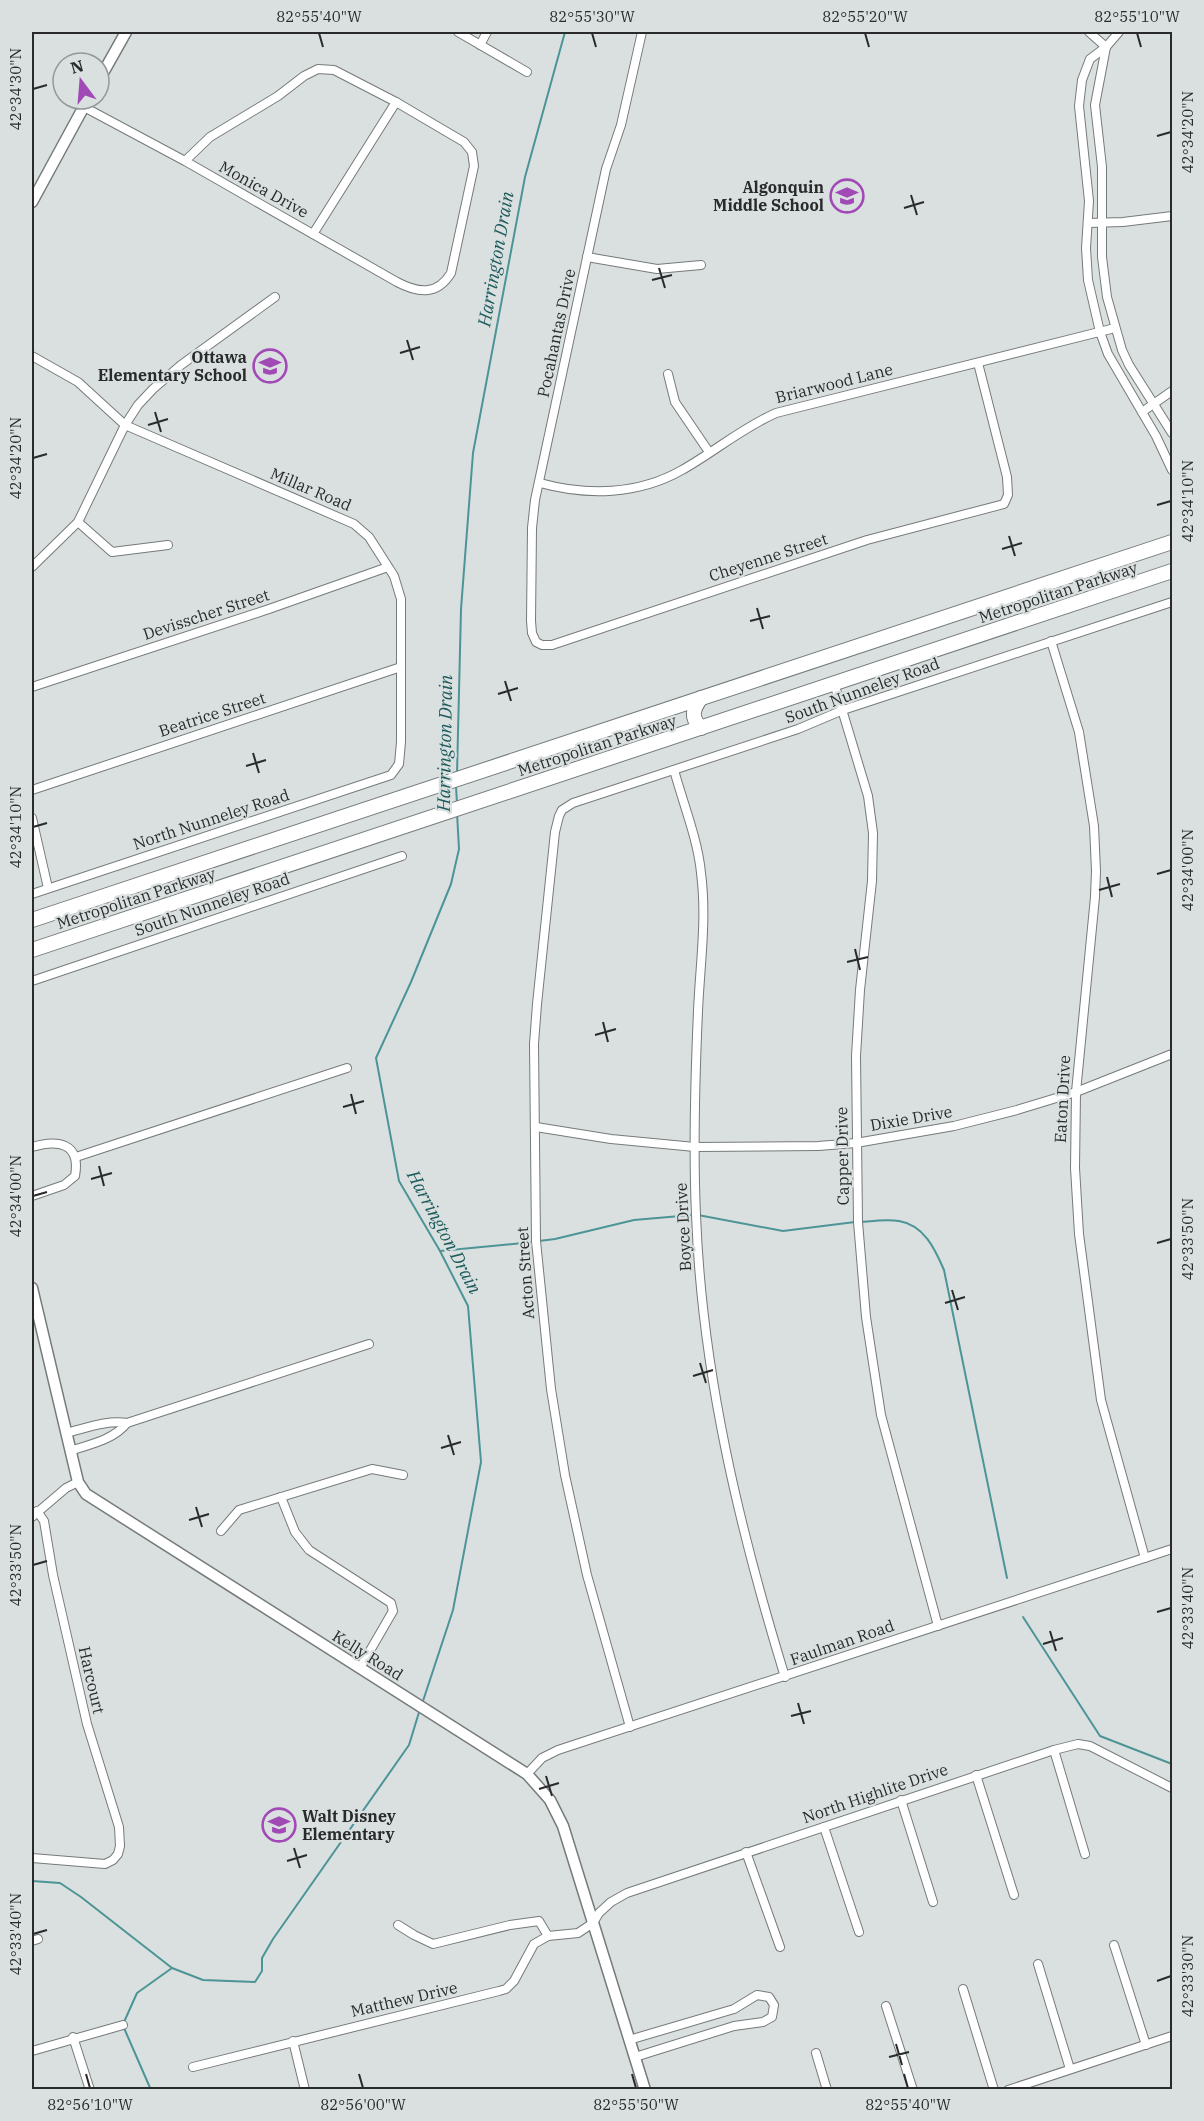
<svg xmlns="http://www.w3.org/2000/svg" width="1204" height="2121" font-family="'IBM Plex Serif',serif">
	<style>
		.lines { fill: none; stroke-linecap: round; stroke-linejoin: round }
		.stream { stroke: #4d9496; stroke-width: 2 }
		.minor-casing { stroke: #757a7a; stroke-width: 10 }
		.tertiary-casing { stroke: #757a7a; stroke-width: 13 }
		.primary-casing { stroke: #757a7a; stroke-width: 16 }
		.minor { stroke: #fff; stroke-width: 8 }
		.tertiary { stroke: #fff; stroke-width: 10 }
		.primary { stroke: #fff; stroke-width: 14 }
		.ticks { fill: none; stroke: #292b2b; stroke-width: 2 }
		.labels { text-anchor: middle; stroke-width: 4.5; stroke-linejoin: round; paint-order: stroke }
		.poi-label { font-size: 16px; font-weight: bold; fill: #292b2b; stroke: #dae0e0; text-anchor: end }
		.street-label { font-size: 16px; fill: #292b2b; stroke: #dae0e0 }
		.water-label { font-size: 18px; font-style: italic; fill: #1d5a5c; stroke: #dae0e0 }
		.neatline { fill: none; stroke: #292b2b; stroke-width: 2 }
		.ticks-label { font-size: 15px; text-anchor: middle; fill: #292b2b }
	</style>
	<rect width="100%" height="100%" fill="#dae0e0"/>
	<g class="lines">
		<g class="stream">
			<path d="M 457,774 L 461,609 L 473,453 L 525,177 L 565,32"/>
			<path d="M 456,786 L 457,804"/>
			<path d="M 698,1215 L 783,1231 L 855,1222"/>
			<path d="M 861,1222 C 873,1221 887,1219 899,1221 C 924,1225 935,1249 944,1270 L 1007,1578"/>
			<path d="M 539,1241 L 555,1239 L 634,1220 L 692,1215"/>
			<path d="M 440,1251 L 533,1242"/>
			<path d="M 1023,1617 L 1100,1736 L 1172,1764"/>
			<path d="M 422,1704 L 453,1610 L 481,1462 L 468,1306 L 440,1251 L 399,1181 L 376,1058 L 411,982 L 451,884 L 459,849 L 457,813"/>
			<path d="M 32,1881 L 60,1883 L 81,1897 L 172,1968 L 203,1980 L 255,1982 L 262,1971 L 262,1958 L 273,1939 L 409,1745 L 420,1709"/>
			<path d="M 124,2022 L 137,1993 L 172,1968"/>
			<path d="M 124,2028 L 151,2090"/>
		</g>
		<defs>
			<g id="minor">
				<path d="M 458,32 L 527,72"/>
				<path d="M 642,32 L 621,125 L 606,169 L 535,500 L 532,528 L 531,621 L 532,633 L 536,642 L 542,645 L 552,645 L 867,540 L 1004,504 L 1008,495 L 1007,477 L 978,363"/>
				<path d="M 1089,32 L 1106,47"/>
				<path d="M 1119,32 L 1106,47 L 1090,59 L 1082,80 L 1079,106 L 1089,201 L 1086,248 L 1088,280 L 1100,332 L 1108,354 L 1156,436 L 1172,470"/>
				<path d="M 480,45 L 487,32"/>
				<path d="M 1106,47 L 1095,105 L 1102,167 L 1102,257 L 1107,297 L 1122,350 L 1129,365 L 1172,433"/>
				<path d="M 84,107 L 185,161 L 397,282 C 418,293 437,296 451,273 L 474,166 L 472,152 L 464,142 L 396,102 L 334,70 L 318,69 L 304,76 L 278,96 L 210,137 L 185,161"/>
				<path d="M 1088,223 L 1123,222 L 1172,216"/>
				<path d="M 313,234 L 396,102"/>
				<path d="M 587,257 L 657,269 L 701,265"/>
				<path d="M 32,356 L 78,382 L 125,425 L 354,524 L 369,537 L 394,576 L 401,599 L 401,742 L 399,764 L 391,775 L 32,894"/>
				<path d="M 668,374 L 675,402 L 709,452"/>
				<path d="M 1142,412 L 1172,391"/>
				<path d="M 540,483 C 587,496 638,495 682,470 C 714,452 742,428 776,413 L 1115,328"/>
				<path d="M 78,522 L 112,552 L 168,545"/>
				<path d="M 32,567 L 78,522 L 125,425 L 138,405 L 153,389 L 181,365 L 275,297"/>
				<path d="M 1051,641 L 1079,732 L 1094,826 L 1096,871 L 1095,897 L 1076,1092 L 1075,1168 L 1079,1234 L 1101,1400 L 1145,1558"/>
				<path d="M 834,683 L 868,796 L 873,833 L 872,881 L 860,990 L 856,1056 L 858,1222 L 866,1317 L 881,1415 L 938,1626"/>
				<path d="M 32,687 L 269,609 L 388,567"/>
				<path d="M 674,770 C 683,803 698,840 701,873 C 707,919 700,965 698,1011 C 695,1079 693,1148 696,1215 C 702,1373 739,1527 785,1677"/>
				<path d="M 32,790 L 401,667"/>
				<path d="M 32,818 L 48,888"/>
				<path d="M 32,981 L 402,856"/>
				<path d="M 536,1127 L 611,1139 L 695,1147 L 818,1146 L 856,1143 L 954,1126 L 1017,1110 L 1076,1092 L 1172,1054"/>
				<path d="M 32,1147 C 58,1139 81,1143 75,1176 L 64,1185 L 32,1196"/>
				<path d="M 76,1157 L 347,1068"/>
				<path d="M 127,1423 L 369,1344"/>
				<path d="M 66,1433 C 86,1428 106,1420 127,1423 C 113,1440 91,1444 70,1451"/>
				<path d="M 281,1497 L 295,1532 L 309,1550 L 391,1603 L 393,1611 L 360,1668"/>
				<path d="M 32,1517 L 66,1488 L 78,1482"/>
				<path d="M 221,1531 L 239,1510 L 372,1469 L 403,1475"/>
				<path d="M 630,1727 L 587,1575 L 565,1475 L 551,1389 L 536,1241 L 534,1044 L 537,1004 L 555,832 L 559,816 L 562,810 L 573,803 L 798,729 L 843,710 L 1172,602"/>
				<path d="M 1054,1750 L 1085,1854"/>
				<path d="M 527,1774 L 542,1758 L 558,1750 L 1172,1549"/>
				<path d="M 976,1775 L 1014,1895"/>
				<path d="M 901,1800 L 933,1902"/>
				<path d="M 824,1827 L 859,1932"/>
				<path d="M 746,1852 L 780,1947"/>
				<path d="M 32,1858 L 105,1864 L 113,1860 L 118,1854 L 120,1846 L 119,1827 L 87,1724 L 53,1575 L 44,1521 L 37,1511"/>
				<path d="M 398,1925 L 414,1935 L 433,1944 L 510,1925 L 539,1921 L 548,1936"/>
				<path d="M 32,1941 L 38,1939"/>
				<path d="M 1114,1945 L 1146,2045"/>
				<path d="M 1038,1964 L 1070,2069"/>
				<path d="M 963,1989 L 994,2090"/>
				<path d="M 886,2006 L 913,2090"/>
				<path d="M 73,2037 L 90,2090"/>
				<path d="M 629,2040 L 734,2009 L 757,1995 L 769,1997 L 774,2005 L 772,2017 L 763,2022 L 734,2026 L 635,2057"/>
				<path d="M 293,2041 L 305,2090"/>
				<path d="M 32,2051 L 123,2025"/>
				<path d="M 816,2053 L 827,2090"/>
				<path d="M 193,2067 L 499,1991 L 506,1989 L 514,1981 L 534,1944 L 548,1936 L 578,1933 L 593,1923 L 599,1913 L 611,1902 L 627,1893 L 1054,1750 L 1078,1744 L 1090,1746 L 1172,1788"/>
				<path d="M 1008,2090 L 1172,2036"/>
			</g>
			<g id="tertiary">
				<path d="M 99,80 L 126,32"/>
				<path d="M 32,202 L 88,99"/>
				<path d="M 32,1288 L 78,1482 L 86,1494 L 527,1774 L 550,1800 L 563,1826 L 645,2090"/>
			</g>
			<g id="primary">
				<path d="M 701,698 C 693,709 690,717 701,728"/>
				<path d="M 32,920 L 1172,542"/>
				<path d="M 32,950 L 1172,571"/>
			</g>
		</defs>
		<use href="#minor" class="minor-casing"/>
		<use href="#tertiary" class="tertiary-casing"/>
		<use href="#primary" class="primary-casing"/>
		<use href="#minor" class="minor"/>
		<use href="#tertiary" class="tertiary"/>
		<use href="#primary" class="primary"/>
	</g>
	<path class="ticks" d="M 319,33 L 323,47M 592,33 L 596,47M 865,33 L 869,47M 1137,33 L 1141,47M 33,89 L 47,85M 1157,136 L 1171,132M 911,195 L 917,215M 904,208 L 924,202M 659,268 L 665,288M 652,280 L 672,275M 407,340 L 413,360M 400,353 L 420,347M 155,412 L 161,432M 148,425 L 168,419M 33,458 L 47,454M 1157,505 L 1171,501M 1009,536 L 1015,556M 1002,549 L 1022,543M 757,608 L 763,629M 750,621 L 770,616M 505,681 L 511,701M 498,694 L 518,688M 253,753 L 259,773M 246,766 L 266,760M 33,827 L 47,823M 1157,874 L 1171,870M 1107,877 L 1112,897M 1099,890 L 1120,884M 855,949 L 860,970M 847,962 L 868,957M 603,1022 L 608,1042M 595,1035 L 616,1029M 351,1094 L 356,1114M 343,1107 L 364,1101M 99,1166 L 104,1186M 91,1179 L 112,1173M 33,1196 L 47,1192M 1157,1243 L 1171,1239M 952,1290 L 958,1310M 945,1303 L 965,1297M 700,1363 L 706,1383M 693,1376 L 713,1370M 448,1435 L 454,1455M 441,1448 L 461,1442M 196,1507 L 202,1527M 189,1520 L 209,1514M 33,1565 L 47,1561M 1157,1612 L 1171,1608M 1050,1631 L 1056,1651M 1043,1644 L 1063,1638M 798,1703 L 804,1724M 791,1716 L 811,1711M 546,1776 L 552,1796M 539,1789 L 559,1783M 294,1848 L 300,1868M 287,1861 L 307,1855M 33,1934 L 47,1930M 1157,1981 L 1171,1976M 896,2044 L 902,2065M 889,2057 L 909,2052M 86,2074 L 90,2088M 359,2074 L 363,2088M 632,2074 L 636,2088M 904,2074 L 908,2088"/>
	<defs>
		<symbol id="school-ring" viewBox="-11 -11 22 22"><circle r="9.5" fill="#dae0e0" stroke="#a14ab6" stroke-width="1.5"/><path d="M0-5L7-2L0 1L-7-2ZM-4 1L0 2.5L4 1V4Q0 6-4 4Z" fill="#a14ab6"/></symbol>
	</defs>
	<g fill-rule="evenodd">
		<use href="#school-ring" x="828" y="177" width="38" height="38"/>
		<use href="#school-ring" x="251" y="347" width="38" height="38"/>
		<use href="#school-ring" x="260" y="1806" width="38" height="38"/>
	</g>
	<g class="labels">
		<g class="poi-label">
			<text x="824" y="193">Algonquin<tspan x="824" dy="18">Middle School</tspan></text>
			<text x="247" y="363">Ottawa<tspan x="247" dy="18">Elementary School</tspan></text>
			<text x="302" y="1822" text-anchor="start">Walt Disney<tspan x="302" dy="18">Elementary</tspan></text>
		</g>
		<g class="street-label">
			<text transform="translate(264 189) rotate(29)" y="6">Monica Drive</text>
			<text transform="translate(556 333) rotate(-78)" y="6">Pocahantas Drive</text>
			<text transform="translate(834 383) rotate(-14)" y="6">Briarwood Lane</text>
			<text transform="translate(311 489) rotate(23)" y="6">Millar Road</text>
			<text transform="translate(768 557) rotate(-18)" y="6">Cheyenne Street</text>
			<text transform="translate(1058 592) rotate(-18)" y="6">Metropolitan Parkway</text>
			<text transform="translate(206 614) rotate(-18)" y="6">Devisscher Street</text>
			<text transform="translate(862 690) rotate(-20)" y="6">South Nunneley Road</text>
			<text transform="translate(212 714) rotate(-18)" y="6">Beatrice Street</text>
			<text transform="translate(597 745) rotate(-18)" y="6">Metropolitan Parkway</text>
			<text transform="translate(211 819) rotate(-18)" y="6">North Nunneley Road</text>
			<text transform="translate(136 898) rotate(-18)" y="6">Metropolitan Parkway</text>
			<text transform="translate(212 904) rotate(-19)" y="6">South Nunneley Road</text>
			<text transform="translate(1062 1099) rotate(-87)" y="6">Eaton Drive</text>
			<text transform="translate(911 1118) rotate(-10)" y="6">Dixie Drive</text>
			<text transform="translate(842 1156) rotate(-91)" y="6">Capper Drive</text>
			<text transform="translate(683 1227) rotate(-93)" y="6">Boyce Drive</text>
			<text transform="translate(525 1273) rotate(-94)" y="6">Acton Street</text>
			<text transform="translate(842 1642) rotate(-19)" y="6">Faulman Road</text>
			<text transform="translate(368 1655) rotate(32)" y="6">Kelly Road</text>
			<text transform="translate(92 1680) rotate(77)" y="6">Harcourt</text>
			<text transform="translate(875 1793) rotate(-19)" y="6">North Highlite Drive</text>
			<text transform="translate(404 1999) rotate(-13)" y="6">Matthew Drive</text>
		</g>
		<g class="water-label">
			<text transform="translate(496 259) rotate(-80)" y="6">Harrington Drain</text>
			<text transform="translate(445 743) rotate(-89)" y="6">Harrington Drain</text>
			<text transform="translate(444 1232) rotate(62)" y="6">Harrington Drain</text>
		</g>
	</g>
	<rect width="1204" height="2121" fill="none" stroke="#dae0e0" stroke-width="66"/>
	<g transform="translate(81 81) rotate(344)"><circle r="28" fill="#dae0e0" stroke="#939898" stroke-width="1.5"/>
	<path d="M0-4.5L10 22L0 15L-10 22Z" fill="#a14ab6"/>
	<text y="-9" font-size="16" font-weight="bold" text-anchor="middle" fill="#292b2b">N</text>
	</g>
	<rect x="33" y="33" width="1138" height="2055" class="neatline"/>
	<g class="ticks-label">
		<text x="319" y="22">82°55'40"W</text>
		<text x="592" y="22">82°55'30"W</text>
		<text x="865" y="22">82°55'20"W</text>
		<text x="1137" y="22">82°55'10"W</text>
		<text transform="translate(16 89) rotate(-90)" y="5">42°34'30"N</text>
		<text transform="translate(1188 132) rotate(-90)" y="5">42°34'20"N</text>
		<text transform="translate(16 458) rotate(-90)" y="5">42°34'20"N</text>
		<text transform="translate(1188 501) rotate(-90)" y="5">42°34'10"N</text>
		<text transform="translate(16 827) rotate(-90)" y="5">42°34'10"N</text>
		<text transform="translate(1188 870) rotate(-90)" y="5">42°34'00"N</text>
		<text transform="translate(16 1196) rotate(-90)" y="5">42°34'00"N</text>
		<text transform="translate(1188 1239) rotate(-90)" y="5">42°33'50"N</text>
		<text transform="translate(16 1565) rotate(-90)" y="5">42°33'50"N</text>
		<text transform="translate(1188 1608) rotate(-90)" y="5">42°33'40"N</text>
		<text transform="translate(16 1934) rotate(-90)" y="5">42°33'40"N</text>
		<text transform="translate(1188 1976) rotate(-90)" y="5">42°33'30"N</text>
		<text x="90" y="2110">82°56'10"W</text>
		<text x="363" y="2110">82°56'00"W</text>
		<text x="636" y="2110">82°55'50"W</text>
		<text x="908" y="2110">82°55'40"W</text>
	</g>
</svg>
